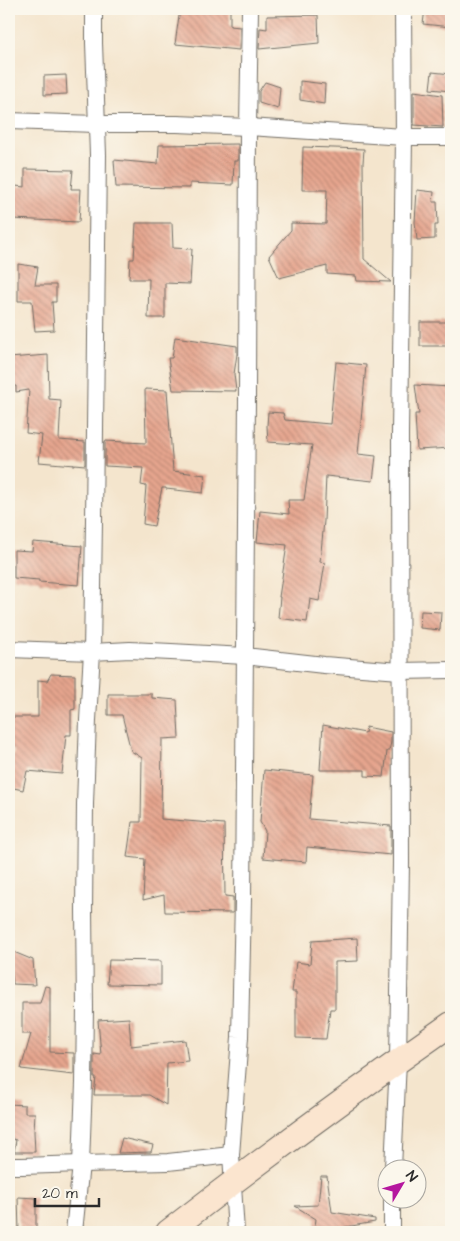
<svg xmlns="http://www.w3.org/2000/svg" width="460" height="1241" font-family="'Architects Daughter',sans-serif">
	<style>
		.building { fill: url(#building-back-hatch) }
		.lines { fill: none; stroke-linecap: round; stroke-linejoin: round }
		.street-casing { stroke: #716c64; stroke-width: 18 }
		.secondary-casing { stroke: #716c64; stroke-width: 26 }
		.street { stroke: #fff; stroke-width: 16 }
		.secondary { stroke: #fbe5cf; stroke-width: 24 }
	</style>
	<defs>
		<pattern id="building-back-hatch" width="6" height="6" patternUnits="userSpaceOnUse" patternTransform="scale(1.25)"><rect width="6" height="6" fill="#e6a58e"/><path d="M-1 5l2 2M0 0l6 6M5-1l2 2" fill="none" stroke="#bb8774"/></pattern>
	</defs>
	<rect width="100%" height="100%" fill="#fbf7ec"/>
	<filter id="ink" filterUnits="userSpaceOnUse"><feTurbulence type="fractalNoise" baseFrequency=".02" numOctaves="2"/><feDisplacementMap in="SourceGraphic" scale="10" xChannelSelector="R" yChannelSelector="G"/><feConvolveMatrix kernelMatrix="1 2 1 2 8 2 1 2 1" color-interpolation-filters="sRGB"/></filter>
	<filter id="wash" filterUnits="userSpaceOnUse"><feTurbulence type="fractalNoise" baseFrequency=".0096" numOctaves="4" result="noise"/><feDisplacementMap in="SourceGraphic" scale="20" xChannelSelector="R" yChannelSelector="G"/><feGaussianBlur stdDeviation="1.12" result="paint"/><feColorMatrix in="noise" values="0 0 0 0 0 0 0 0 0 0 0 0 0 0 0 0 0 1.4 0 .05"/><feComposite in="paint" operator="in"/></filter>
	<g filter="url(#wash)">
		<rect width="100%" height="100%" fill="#f4e5cd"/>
		<g id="blocks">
			<g class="building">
				<path d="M 180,9 L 230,9 L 230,26 L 240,27 L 239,50 L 175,44 Z"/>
				<path d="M 425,9 L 451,10 L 451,27 L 423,24 Z"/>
				<path d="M 318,15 L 319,43 L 259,49 L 260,28 L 267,29 L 267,16 Z"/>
				<path d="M 432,72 L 451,74 L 451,91 L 430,89 Z"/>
				<path d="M 66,75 L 67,94 L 44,95 L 44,76 Z"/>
				<path d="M 300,81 L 325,84 L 324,104 L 300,100 Z"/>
				<path d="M 265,82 L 280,87 L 278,109 L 259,103 L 259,91 Z"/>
				<path d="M 414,91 L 442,95 L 443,127 L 414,125 Z"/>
				<path d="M 238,144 L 238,161 L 234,161 L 233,185 L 190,183 L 190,188 L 116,187 L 114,160 L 158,164 L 159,145 Z"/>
				<path d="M 303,147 L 364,149 L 363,163 L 364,259 L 391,282 L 357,281 L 356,276 L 327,274 L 327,266 L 279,278 L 269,256 L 291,230 L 291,223 L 326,224 L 327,190 L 302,190 Z"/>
				<path d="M 25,169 L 73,170 L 71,189 L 81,189 L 79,222 L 13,219 L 15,186 L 25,187 Z"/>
				<path d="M 417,190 L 434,192 L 433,202 L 437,202 L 438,225 L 435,225 L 435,239 L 417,240 L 415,222 Z"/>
				<path d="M 136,223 L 172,223 L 173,248 L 192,249 L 190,284 L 165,283 L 165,318 L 148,318 L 149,279 L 129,279 L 130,259 L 134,259 Z"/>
				<path d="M 18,264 L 38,267 L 35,285 L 56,285 L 56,302 L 52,302 L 54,330 L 35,331 L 32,301 L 18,301 Z"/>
				<rect x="420" y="322" width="31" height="24"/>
				<path d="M 175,337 L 237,346 L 237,354 L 234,374 L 236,391 L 173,390 L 168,358 L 172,358 Z"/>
				<path d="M 48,355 L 49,399 L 61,400 L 59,440 L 85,442 L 85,465 L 74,464 L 74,465 L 39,462 L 42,435 L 26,433 L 29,390 L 16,392 L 16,386 L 9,386 L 9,358 Z"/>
				<path d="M 336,362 L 366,365 L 358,454 L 376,456 L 373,481 L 326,476 L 324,521 L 320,562 L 325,563 L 319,601 L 310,599 L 307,622 L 278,618 L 280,597 L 279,597 L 287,545 L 257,542 L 260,511 L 289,514 L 288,500 L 304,500 L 312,445 L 268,442 L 267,426 L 268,412 L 283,413 L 285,420 L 330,424 Z"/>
				<path d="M 415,385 L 451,387 L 451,448 L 417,450 L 415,414 L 419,414 Z"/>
				<path d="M 145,389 L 167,390 L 173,471 L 205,475 L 203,493 L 166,489 L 166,488 L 162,488 L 154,526 L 143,524 L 146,486 L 141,485 L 143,468 L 105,466 L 105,441 L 146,443 Z"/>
				<path d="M 33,542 L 82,546 L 79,585 L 39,582 L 39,580 L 14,578 L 14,550 L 32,551 Z"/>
				<path d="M 421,611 L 441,612 L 440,630 L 420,628 Z"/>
				<path d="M 51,674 L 75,675 L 75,709 L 71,710 L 71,735 L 66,735 L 62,774 L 27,771 L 23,790 L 9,787 L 9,778 L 14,750 L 9,750 L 9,717 L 38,717 L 38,680 L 47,681 Z"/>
				<path d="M 108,694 L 152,694 L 152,698 L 177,700 L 179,738 L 162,739 L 161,819 L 224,824 L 225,896 L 233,897 L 233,913 L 165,912 L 164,895 L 143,900 L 145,859 L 127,857 L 132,822 L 141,822 L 142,758 L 131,751 L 122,715 L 108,715 Z"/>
				<path d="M 323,725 L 365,733 L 366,727 L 391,732 L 391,742 L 389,751 L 387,751 L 384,777 L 365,776 L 365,770 L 320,770 Z"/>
				<path d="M 264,770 L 313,775 L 309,819 L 391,826 L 391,855 L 307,847 L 306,862 L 263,858 L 265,831 L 260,822 Z"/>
				<path d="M 357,938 L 358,961 L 335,962 L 335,1009 L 330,1009 L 326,1039 L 296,1038 L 296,992 L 292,992 L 296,962 L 310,964 L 312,941 Z"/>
				<path d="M 9,950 L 33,960 L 35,985 L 13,984 Z"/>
				<path d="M 109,960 L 161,961 L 161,985 L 107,984 Z"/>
				<path d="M 45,986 L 50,987 L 50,1052 L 74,1053 L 74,1075 L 21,1069 L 31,1034 L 22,1034 L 22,1003 L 40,1003 Z"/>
				<path d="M 129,1018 L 131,1046 L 185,1040 L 188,1061 L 167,1063 L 166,1105 L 149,1095 L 94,1095 L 96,1077 L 94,1077 L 94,1054 L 101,1055 L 98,1020 Z"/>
				<path d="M 9,1104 L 25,1105 L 25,1113 L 35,1113 L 34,1132 L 35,1152 L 14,1152 L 16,1140 L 9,1138 Z"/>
				<path d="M 122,1138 L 153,1145 L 151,1152 L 118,1153 Z"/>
				<path d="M 321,1176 L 327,1176 L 332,1212 L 375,1219 L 375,1222 L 334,1229 L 335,1231 L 332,1229 L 314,1232 L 316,1219 L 295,1206 L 318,1205 Z"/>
				<path d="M 18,1197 L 36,1198 L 36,1232 L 19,1232 Z"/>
			</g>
		</g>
	</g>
	<g filter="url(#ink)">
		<use href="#blocks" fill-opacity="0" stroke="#716c64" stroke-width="1"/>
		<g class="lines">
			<defs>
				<g id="street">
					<path d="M 9,121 L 96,124 L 177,124 L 248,127 L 404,137 L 451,137"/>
					<path d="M 9,649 L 92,652 L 130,650 L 171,652 L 245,656 L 324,665 L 400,671 L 451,670"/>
					<path d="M 9,1166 L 22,1166 L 81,1164 L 168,1162 L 231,1155"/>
					<path d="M 393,1168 L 398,1061 L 401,863 L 400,434 L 404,137 L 403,9"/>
					<path d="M 74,1232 L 81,1164 L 84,1083 L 85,1008 L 84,910 L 85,804 L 88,720 L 92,652 L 94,521 L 98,155 L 94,43 L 94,9"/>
					<path d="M 236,1232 L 231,1155 L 240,1037 L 243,900 L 247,398 L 248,127 L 250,9"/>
					<path d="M 392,1232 L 392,1198"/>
				</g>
				<path id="secondary" d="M 168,1232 C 261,1160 355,1091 451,1024"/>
			</defs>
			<use href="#street" class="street-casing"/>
			<use href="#secondary" class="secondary-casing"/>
			<use href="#street" class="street"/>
			<use href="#secondary" class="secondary"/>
		</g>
	</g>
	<rect width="460" height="1241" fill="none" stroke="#fbf7ec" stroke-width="30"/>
	<g transform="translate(402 1184) rotate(52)"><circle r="24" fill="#fbf7ec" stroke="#a8a59f"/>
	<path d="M0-4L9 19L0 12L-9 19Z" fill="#b5179e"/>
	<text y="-8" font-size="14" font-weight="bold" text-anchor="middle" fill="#2b2b2b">N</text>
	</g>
	<path d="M35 1198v8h64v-8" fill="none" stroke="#2b2b2b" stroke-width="2.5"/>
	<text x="42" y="1198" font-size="15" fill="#2b2b2b" stroke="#fbf7ec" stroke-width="4" paint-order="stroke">20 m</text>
</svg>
